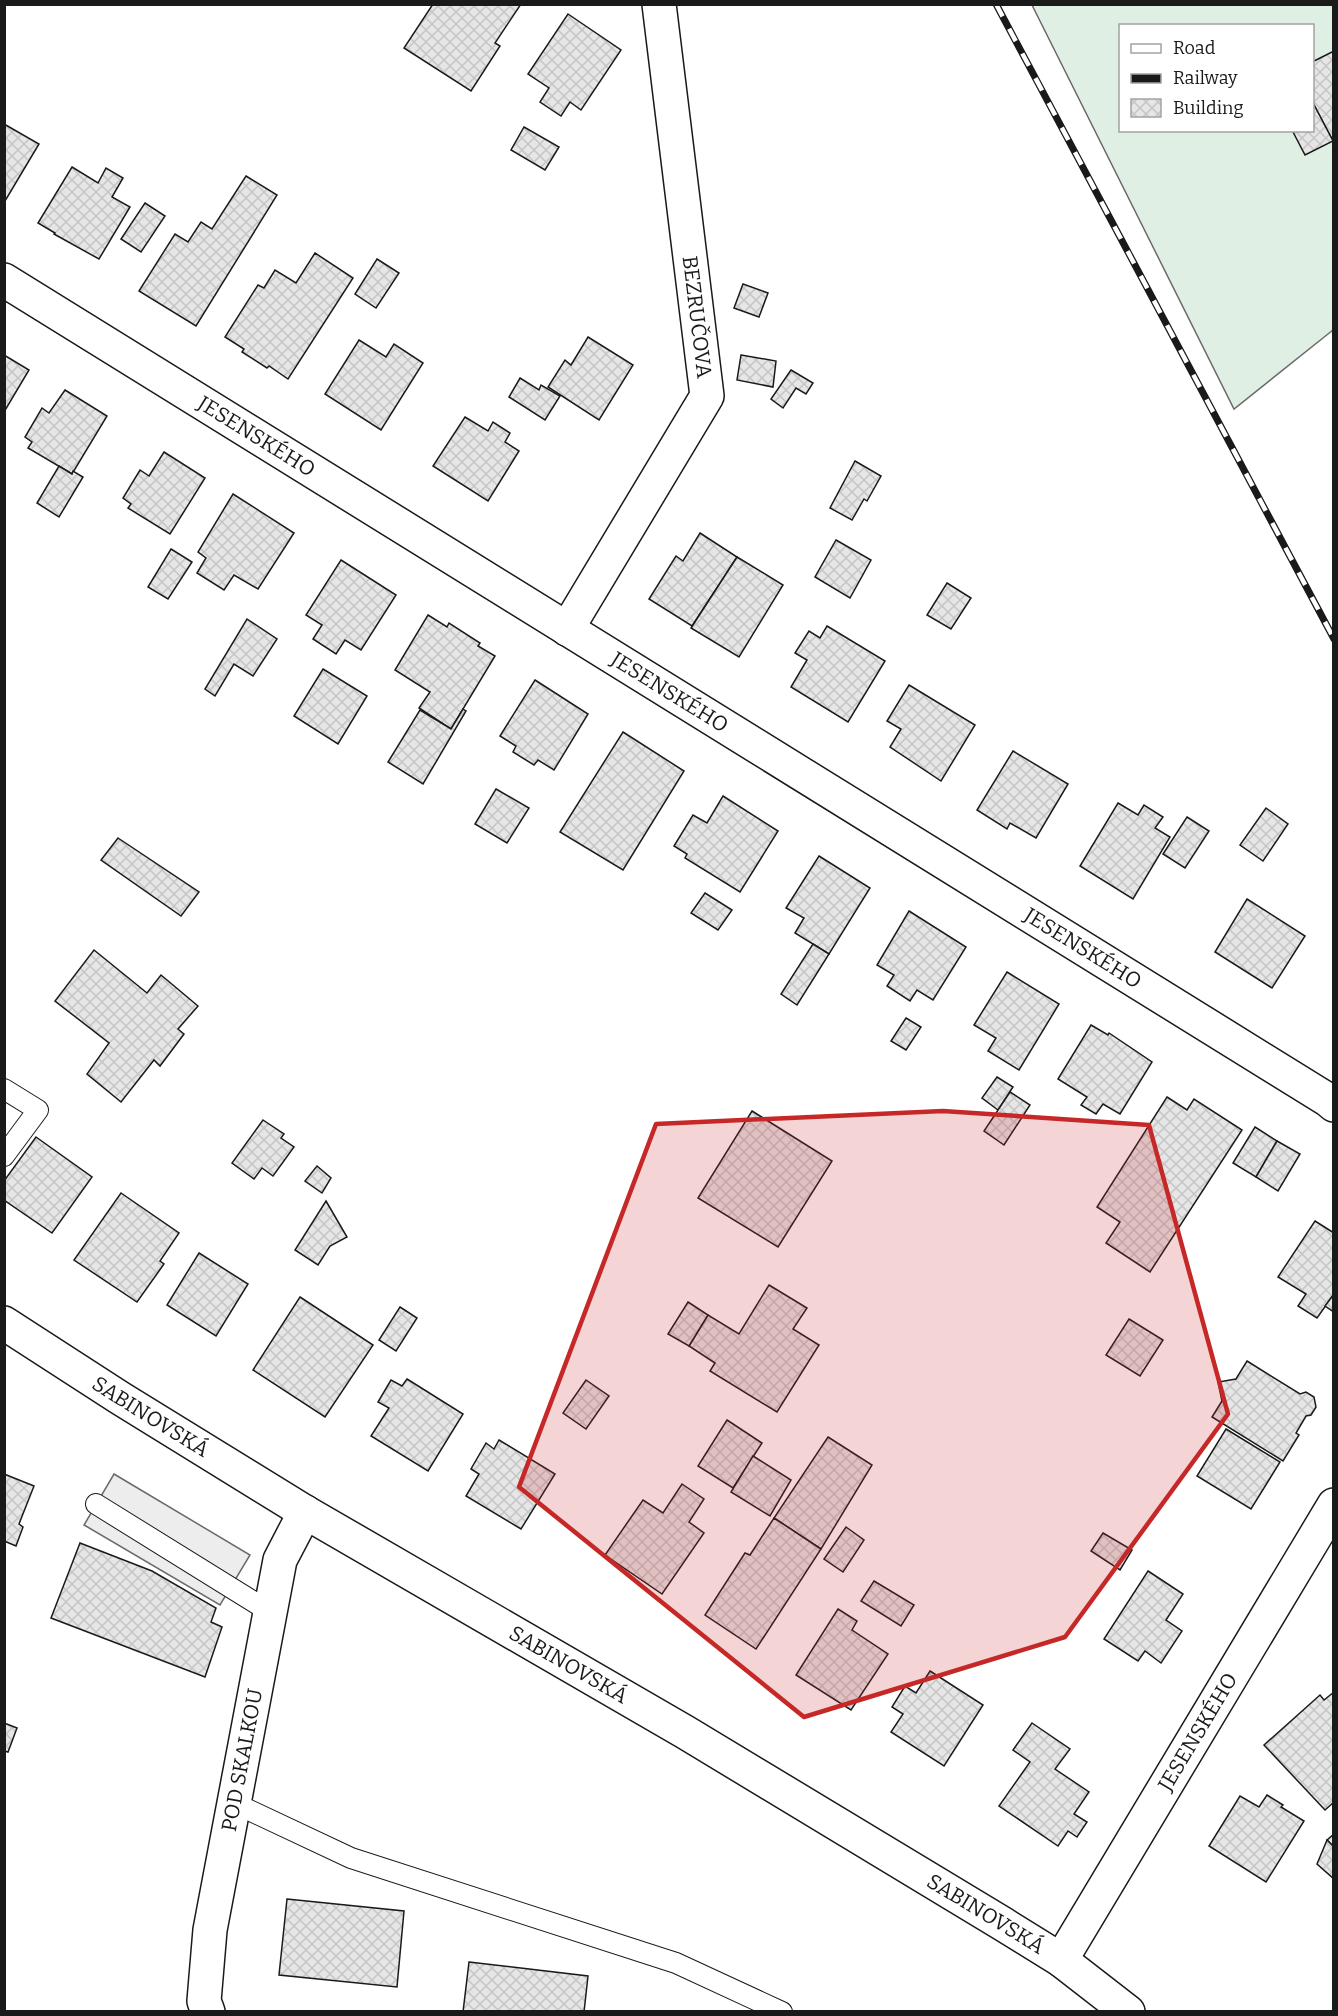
<svg xmlns="http://www.w3.org/2000/svg" width="1338" height="2016" font-family="Bitter,serif">
	<style>
		.garden { fill: #e0efe3; stroke: #6a6a6a; stroke-width: 1.5; fill-rule: evenodd }
		.parking { fill: #ededed; stroke: #6a6a6a; stroke-width: 1.5 }
		.building { fill: url(#building-cross-hatch); stroke: #1a1a1a; stroke-width: 1.5 }
		.lines { fill: none; stroke-linecap: round; stroke-linejoin: round }
		.lane-casing { stroke: #1a1a1a; stroke-width: 22 }
		.street-casing { stroke: #1a1a1a; stroke-width: 36 }
		.primary-casing { stroke: #1a1a1a; stroke-width: 36 }
		.lane { stroke: #fff; stroke-width: 20 }
		.street { stroke: #fff; stroke-width: 33 }
		.primary { stroke: #fff; stroke-width: 33 }
		.rail-casing { stroke: #1a1a1a; stroke-width: 7 }
		.rail { stroke: #fff; stroke-width: 4.5; stroke-dasharray: 14; stroke-linecap: butt }
		.marked { fill: #c62828; fill-opacity: 0.2; stroke: #c62828; stroke-width: 4.5; stroke-linejoin: round }
		.labels { text-anchor: middle; stroke-width: 4.5; stroke-linejoin: round; paint-order: stroke }
		.street-label { font-size: 21px; fill: #1a1a1a; stroke: #fff }
	</style>
	<defs>
		<pattern id="building-cross-hatch" width="8" height="8" patternUnits="userSpaceOnUse" patternTransform="scale(1.5)"><rect width="8" height="8" fill="#e6e6e6"/><path d="M0 0l8 8M0 8l8-8" fill="none" stroke="#c5c5c5"/></pattern>
	</defs>
	<rect width="100%" height="100%" fill="#fff"/>
	<path class="garden" d="M 1032,5 L 1333,5 L 1333,330 L 1234,409 ZM 1120,26 L 1312,26 L 1312,130 L 1120,130 Z"/>
	<path class="parking" d="M 114,1474 L 250,1555 L 220,1605 L 84,1525 Z"/>
	<g class="building">
		<path d="M 433,4 L 521,4 L 495,43 L 500,46 L 471,91 L 404,48 Z"/>
		<path d="M 568,14 L 621,50 L 581,110 L 570,102 L 561,116 L 540,102 L 549,88 L 528,74 Z"/>
		<path d="M 1334,51 L 1334,141 L 1333,141 L 1312,101 L 1312,62 Z"/>
		<path d="M 1312,101 L 1333,141 L 1305,155 L 1292,130 L 1312,130 Z"/>
		<path d="M 4,124 L 39,144 L 5,201 L 4,201 Z"/>
		<path d="M 524,127 L 559,147 L 545,170 L 511,150 Z"/>
		<path d="M 72,167 L 98,183 L 106,168 L 123,178 L 112,197 L 130,207 L 99,259 L 54,234 L 55,233 L 38,223 Z"/>
		<path d="M 246,176 L 277,195 L 196,326 L 139,291 L 175,234 L 188,242 L 201,222 L 212,229 Z"/>
		<path d="M 145,203 L 165,216 L 141,252 L 121,239 Z"/>
		<path d="M 315,253 L 353,278 L 288,379 L 269,366 L 267,368 L 242,352 L 244,349 L 225,337 L 258,285 L 264,288 L 275,270 L 296,283 Z"/>
		<path d="M 377,259 L 399,273 L 376,308 L 355,294 Z"/>
		<path d="M 743,284 L 768,293 L 759,317 L 734,308 Z"/>
		<path d="M 588,337 L 633,365 L 599,420 L 548,387 L 565,360 L 571,365 Z"/>
		<path d="M 359,340 L 386,357 L 394,344 L 423,363 L 381,430 L 325,394 Z"/>
		<path d="M 4,355 L 29,370 L 4,412 Z"/>
		<path d="M 741,355 L 776,361 L 773,387 L 737,380 Z"/>
		<path d="M 791,370 L 813,383 L 806,394 L 796,388 L 783,408 L 771,399 Z"/>
		<path d="M 520,378 L 539,390 L 541,385 L 560,396 L 545,420 L 509,397 Z"/>
		<path d="M 65,390 L 107,416 L 72,474 L 28,448 L 32,442 L 25,437 L 42,408 L 49,413 Z"/>
		<path d="M 465,417 L 488,431 L 493,422 L 510,433 L 505,442 L 519,451 L 488,501 L 433,466 Z"/>
		<path d="M 164,452 L 205,478 L 170,534 L 128,508 L 131,504 L 123,498 L 140,470 L 149,476 Z"/>
		<path d="M 855,461 L 881,476 L 867,501 L 864,499 L 852,520 L 830,508 Z"/>
		<path d="M 59,466 L 72,474 L 73,471 L 83,477 L 59,517 L 37,503 Z"/>
		<path d="M 233,494 L 294,533 L 258,589 L 234,575 L 224,590 L 197,573 L 206,558 L 198,552 Z"/>
		<path d="M 700,533 L 737,557 L 692,626 L 649,599 L 676,556 L 683,561 Z"/>
		<path d="M 836,540 L 871,560 L 850,598 L 815,577 Z"/>
		<path d="M 171,549 L 192,562 L 168,599 L 148,587 Z"/>
		<path d="M 737,557 L 783,585 L 739,657 L 691,628 Z"/>
		<path d="M 341,560 L 396,595 L 361,650 L 345,640 L 336,654 L 313,639 L 322,625 L 306,615 Z"/>
		<path d="M 947,583 L 971,598 L 951,629 L 927,615 Z"/>
		<path d="M 428,615 L 447,627 L 449,623 L 480,643 L 478,646 L 495,656 L 451,729 L 419,708 L 430,692 L 395,670 Z"/>
		<path d="M 247,619 L 277,639 L 253,676 L 234,664 L 215,696 L 205,689 Z"/>
		<path d="M 827,626 L 885,661 L 848,722 L 791,687 L 807,660 L 795,653 L 809,631 L 820,638 Z"/>
		<path d="M 323,669 L 367,696 L 338,744 L 294,716 Z"/>
		<path d="M 535,680 L 588,714 L 554,770 L 538,760 L 534,765 L 513,752 L 516,746 L 500,736 Z"/>
		<path d="M 909,685 L 975,725 L 941,781 L 890,747 L 901,729 L 887,721 Z"/>
		<path d="M 463,709 L 466,711 L 423,784 L 388,762 L 420,710 L 451,729 Z"/>
		<path d="M 623,732 L 684,771 L 623,870 L 560,832 Z"/>
		<path d="M 1013,751 L 1068,784 L 1036,838 L 1010,823 L 1007,829 L 977,810 Z"/>
		<path d="M 496,789 L 529,808 L 507,843 L 475,824 Z"/>
		<path d="M 723,796 L 778,831 L 740,892 L 685,858 L 687,854 L 674,846 L 693,815 L 707,823 Z"/>
		<path d="M 1118,803 L 1138,815 L 1144,805 L 1163,817 L 1155,828 L 1170,837 L 1133,899 L 1080,866 Z"/>
		<path d="M 1266,808 L 1288,824 L 1263,861 L 1240,845 Z"/>
		<path d="M 1187,817 L 1209,831 L 1185,868 L 1163,854 Z"/>
		<path d="M 118,838 L 199,892 L 181,916 L 101,860 Z"/>
		<path d="M 819,856 L 870,888 L 829,954 L 795,933 L 804,918 L 786,908 Z"/>
		<path d="M 705,893 L 732,910 L 718,930 L 691,913 Z"/>
		<path d="M 1247,899 L 1305,936 L 1272,988 L 1215,952 Z"/>
		<path d="M 909,911 L 966,947 L 933,1000 L 917,990 L 910,1001 L 887,986 L 894,975 L 877,965 Z"/>
		<path d="M 813,944 L 829,954 L 797,1005 L 781,994 Z"/>
		<path d="M 94,950 L 147,993 L 161,975 L 198,1006 L 178,1029 L 184,1034 L 160,1066 L 154,1060 L 121,1102 L 87,1074 L 109,1043 L 55,1001 Z"/>
		<path d="M 1007,972 L 1059,1004 L 1019,1070 L 988,1051 L 996,1038 L 974,1025 Z"/>
		<path d="M 906,1018 L 921,1027 L 906,1050 L 891,1041 Z"/>
		<path d="M 1091,1025 L 1108,1035 L 1109,1033 L 1152,1062 L 1120,1114 L 1103,1104 L 1096,1114 L 1081,1105 L 1087,1097 L 1058,1079 Z"/>
		<path d="M 997,1077 L 1013,1087 L 998,1110 L 982,1098 Z"/>
		<path d="M 1010,1092 L 1030,1105 L 1004,1145 L 984,1131 Z"/>
		<path d="M 1167,1097 L 1187,1110 L 1194,1099 L 1242,1130 L 1150,1272 L 1106,1243 L 1120,1222 L 1097,1207 Z"/>
		<path d="M 752,1111 L 832,1161 L 778,1247 L 698,1198 Z"/>
		<path d="M 263,1120 L 284,1134 L 281,1138 L 294,1147 L 273,1176 L 262,1168 L 254,1179 L 232,1163 Z"/>
		<path d="M 1255,1127 L 1277,1141 L 1256,1177 L 1233,1163 Z"/>
		<path d="M 36,1137 L 92,1177 L 52,1233 L 4,1200 L 4,1181 Z"/>
		<path d="M 1277,1141 L 1300,1154 L 1278,1191 L 1256,1177 Z"/>
		<path d="M 317,1166 L 331,1178 L 322,1193 L 305,1181 Z"/>
		<path d="M 121,1193 L 179,1233 L 160,1261 L 164,1264 L 137,1302 L 74,1260 Z"/>
		<path d="M 326,1201 L 347,1237 L 330,1246 L 318,1265 L 295,1250 Z"/>
		<path d="M 1315,1221 L 1334,1233 L 1334,1294 L 1317,1318 L 1298,1306 L 1306,1294 L 1278,1277 Z"/>
		<path d="M 199,1253 L 248,1284 L 216,1336 L 167,1305 Z"/>
		<path d="M 769,1285 L 807,1308 L 793,1329 L 819,1345 L 777,1412 L 710,1371 L 715,1363 L 689,1346 L 708,1315 L 739,1334 Z"/>
		<path d="M 1334,1294 L 1334,1312 L 1325,1306 Z"/>
		<path d="M 300,1297 L 373,1345 L 325,1417 L 253,1370 Z"/>
		<path d="M 688,1302 L 708,1315 L 689,1346 L 668,1334 Z"/>
		<path d="M 400,1307 L 417,1318 L 396,1351 L 379,1340 Z"/>
		<path d="M 1129,1319 L 1163,1340 L 1140,1376 L 1106,1355 Z"/>
		<path d="M 1247,1361 L 1300,1394 L 1306,1392 L 1314,1397 L 1316,1407 L 1311,1415 L 1306,1416 L 1296,1433 L 1299,1435 L 1283,1461 L 1212,1417 L 1222,1401 L 1218,1382 L 1236,1379 Z"/>
		<path d="M 407,1379 L 463,1414 L 428,1471 L 371,1436 L 389,1408 L 378,1402 L 391,1380 L 402,1386 Z"/>
		<path d="M 586,1380 L 609,1396 L 586,1429 L 563,1413 Z"/>
		<path d="M 727,1420 L 762,1443 L 733,1488 L 698,1466 Z"/>
		<path d="M 1226,1429 L 1280,1462 L 1251,1509 L 1197,1476 Z"/>
		<path d="M 828,1437 L 872,1465 L 821,1549 L 774,1518 Z"/>
		<path d="M 499,1440 L 555,1474 L 521,1529 L 466,1496 L 479,1474 L 471,1469 L 486,1443 L 494,1449 Z"/>
		<path d="M 753,1456 L 791,1480 L 770,1516 L 731,1492 Z"/>
		<path d="M 4,1474 L 34,1486 L 19,1524 L 23,1527 L 16,1546 L 4,1541 Z"/>
		<path d="M 682,1484 L 704,1499 L 689,1522 L 704,1533 L 662,1594 L 605,1555 L 643,1500 L 663,1513 Z"/>
		<path d="M 774,1518 L 821,1549 L 756,1649 L 705,1615 L 745,1553 L 750,1555 Z"/>
		<path d="M 846,1527 L 864,1540 L 843,1572 L 824,1559 Z"/>
		<path d="M 1103,1533 L 1132,1550 L 1120,1570 L 1091,1551 Z"/>
		<path d="M 80,1543 L 152,1571 L 216,1608 L 211,1622 L 222,1627 L 205,1677 L 51,1618 Z"/>
		<path d="M 1148,1571 L 1183,1594 L 1166,1620 L 1182,1631 L 1161,1663 L 1145,1651 L 1138,1661 L 1104,1639 Z"/>
		<path d="M 874,1581 L 914,1605 L 901,1626 L 861,1601 Z"/>
		<path d="M 838,1609 L 857,1621 L 852,1630 L 888,1654 L 851,1710 L 796,1675 Z"/>
		<path d="M 930,1671 L 983,1705 L 944,1766 L 891,1732 L 903,1714 L 892,1707 L 905,1686 L 916,1693 Z"/>
		<path d="M 1334,1692 L 1334,1802 L 1325,1810 L 1264,1745 L 1320,1695 L 1324,1700 Z"/>
		<path d="M 4,1723 L 17,1728 L 8,1752 L 4,1751 Z"/>
		<path d="M 1032,1723 L 1070,1749 L 1055,1769 L 1089,1792 L 1074,1814 L 1087,1822 L 1077,1837 L 1068,1831 L 1058,1846 L 999,1806 L 1030,1762 L 1013,1750 Z"/>
		<path d="M 1267,1795 L 1283,1805 L 1281,1807 L 1304,1821 L 1266,1882 L 1209,1846 L 1240,1796 L 1259,1807 Z"/>
		<path d="M 1334,1834 L 1334,1847 L 1327,1840 Z"/>
		<path d="M 1327,1840 L 1334,1847 L 1334,1879 L 1317,1864 Z"/>
		<path d="M 287,1899 L 404,1911 L 397,1987 L 279,1975 Z"/>
		<path d="M 469,1962 L 588,1976 L 584,2012 L 463,2012 Z"/>
	</g>
	<g class="lines">
		<defs>
			<g id="lane">
				<path d="M 4,1089 L 38,1110 L 4,1156"/>
				<path d="M 96,1504 L 270,1612"/>
				<path d="M 234,1803 L 351,1858 L 676,1963 L 782,2012"/>
			</g>
			<g id="street">
				<path id="s1" d="M 4,280 L 1328,1100 L 1334,1105"/>
				<path d="M 567,629 L 707,396 L 659,4"/>
				<path id="s2" d="M 1061,1960 L 1334,1505"/>
				<path id="s3" d="M 208,2012 L 204,2001 L 210,1930 L 280,1560 L 305,1512"/>
			</g>
			<g id="primary">
				<path id="s4" d="M 4,1323 L 120,1398 L 305,1512 L 685,1732 L 1003,1924 L 1061,1960 L 1128,2012"/>
			</g>
		</defs>
		<use href="#lane" class="lane-casing"/>
		<use href="#street" class="street-casing"/>
		<use href="#primary" class="primary-casing"/>
		<use href="#lane" class="lane"/>
		<use href="#street" class="street"/>
		<use href="#primary" class="primary"/>
		<defs>
			<path id="rail" d="M 996,4 L 1334,639"/>
		</defs>
		<use href="#rail" class="rail-casing"/>
		<use href="#rail" class="rail"/>
	</g>
	<path class="marked" d="M 943,1111 L 1149,1125 L 1228,1414 L 1065,1637 L 804,1717 L 519,1487 L 656,1124 Z"/>
	<g class="labels">
		<g class="street-label">
			<text transform="translate(697 317) rotate(83)" y="7">BEZRUČOVA</text>
			<text dy="7" stroke="none"><textPath href="#s1" startOffset="297">JESENSKÉHO</textPath></text>
			<text dy="7" stroke="none"><textPath href="#s1" startOffset="783">JESENSKÉHO</textPath></text>
			<text dy="7" stroke="none"><textPath href="#s1" startOffset="1269">JESENSKÉHO</textPath></text>
			<text dy="7" stroke="none"><textPath href="#s4" startOffset="174">SABINOVSKÁ</textPath></text>
			<text dy="7" stroke="none"><textPath href="#s4" startOffset="660">SABINOVSKÁ</textPath></text>
			<text dy="7" stroke="none"><textPath href="#s2" startOffset="266">JESENSKÉHO</textPath></text>
			<text dy="7" stroke="none"><textPath href="#s3" startOffset="256">POD SKALKOU</textPath></text>
			<text dy="7" stroke="none"><textPath href="#s4" startOffset="1146">SABINOVSKÁ</textPath></text>
		</g>
	</g>
	<rect width="1338" height="2016" fill="none" stroke="#1a1a1a" stroke-width="12"/>
	<rect x="1119" y="24" width="195" height="108" fill="#ffffff" stroke="#a3a3a3" stroke-width="1.5"/>
	<rect x="1131" y="44" width="30" height="9" fill="#ffffff" stroke="#a3a3a3" stroke-width="1.5"/>
	<text x="1173" y="54" font-size="18" fill="#1a1a1a">Road</text>
	<rect x="1131" y="74" width="30" height="9" fill="#1a1a1a" stroke="#a3a3a3" stroke-width="1.5"/>
	<text x="1173" y="84" font-size="18" fill="#1a1a1a">Railway</text>
	<rect x="1131" y="99" width="30" height="18" fill="url(#building-cross-hatch)" stroke="#a3a3a3" stroke-width="1.5"/>
	<text x="1173" y="114" font-size="18" fill="#1a1a1a">Building</text>
</svg>
